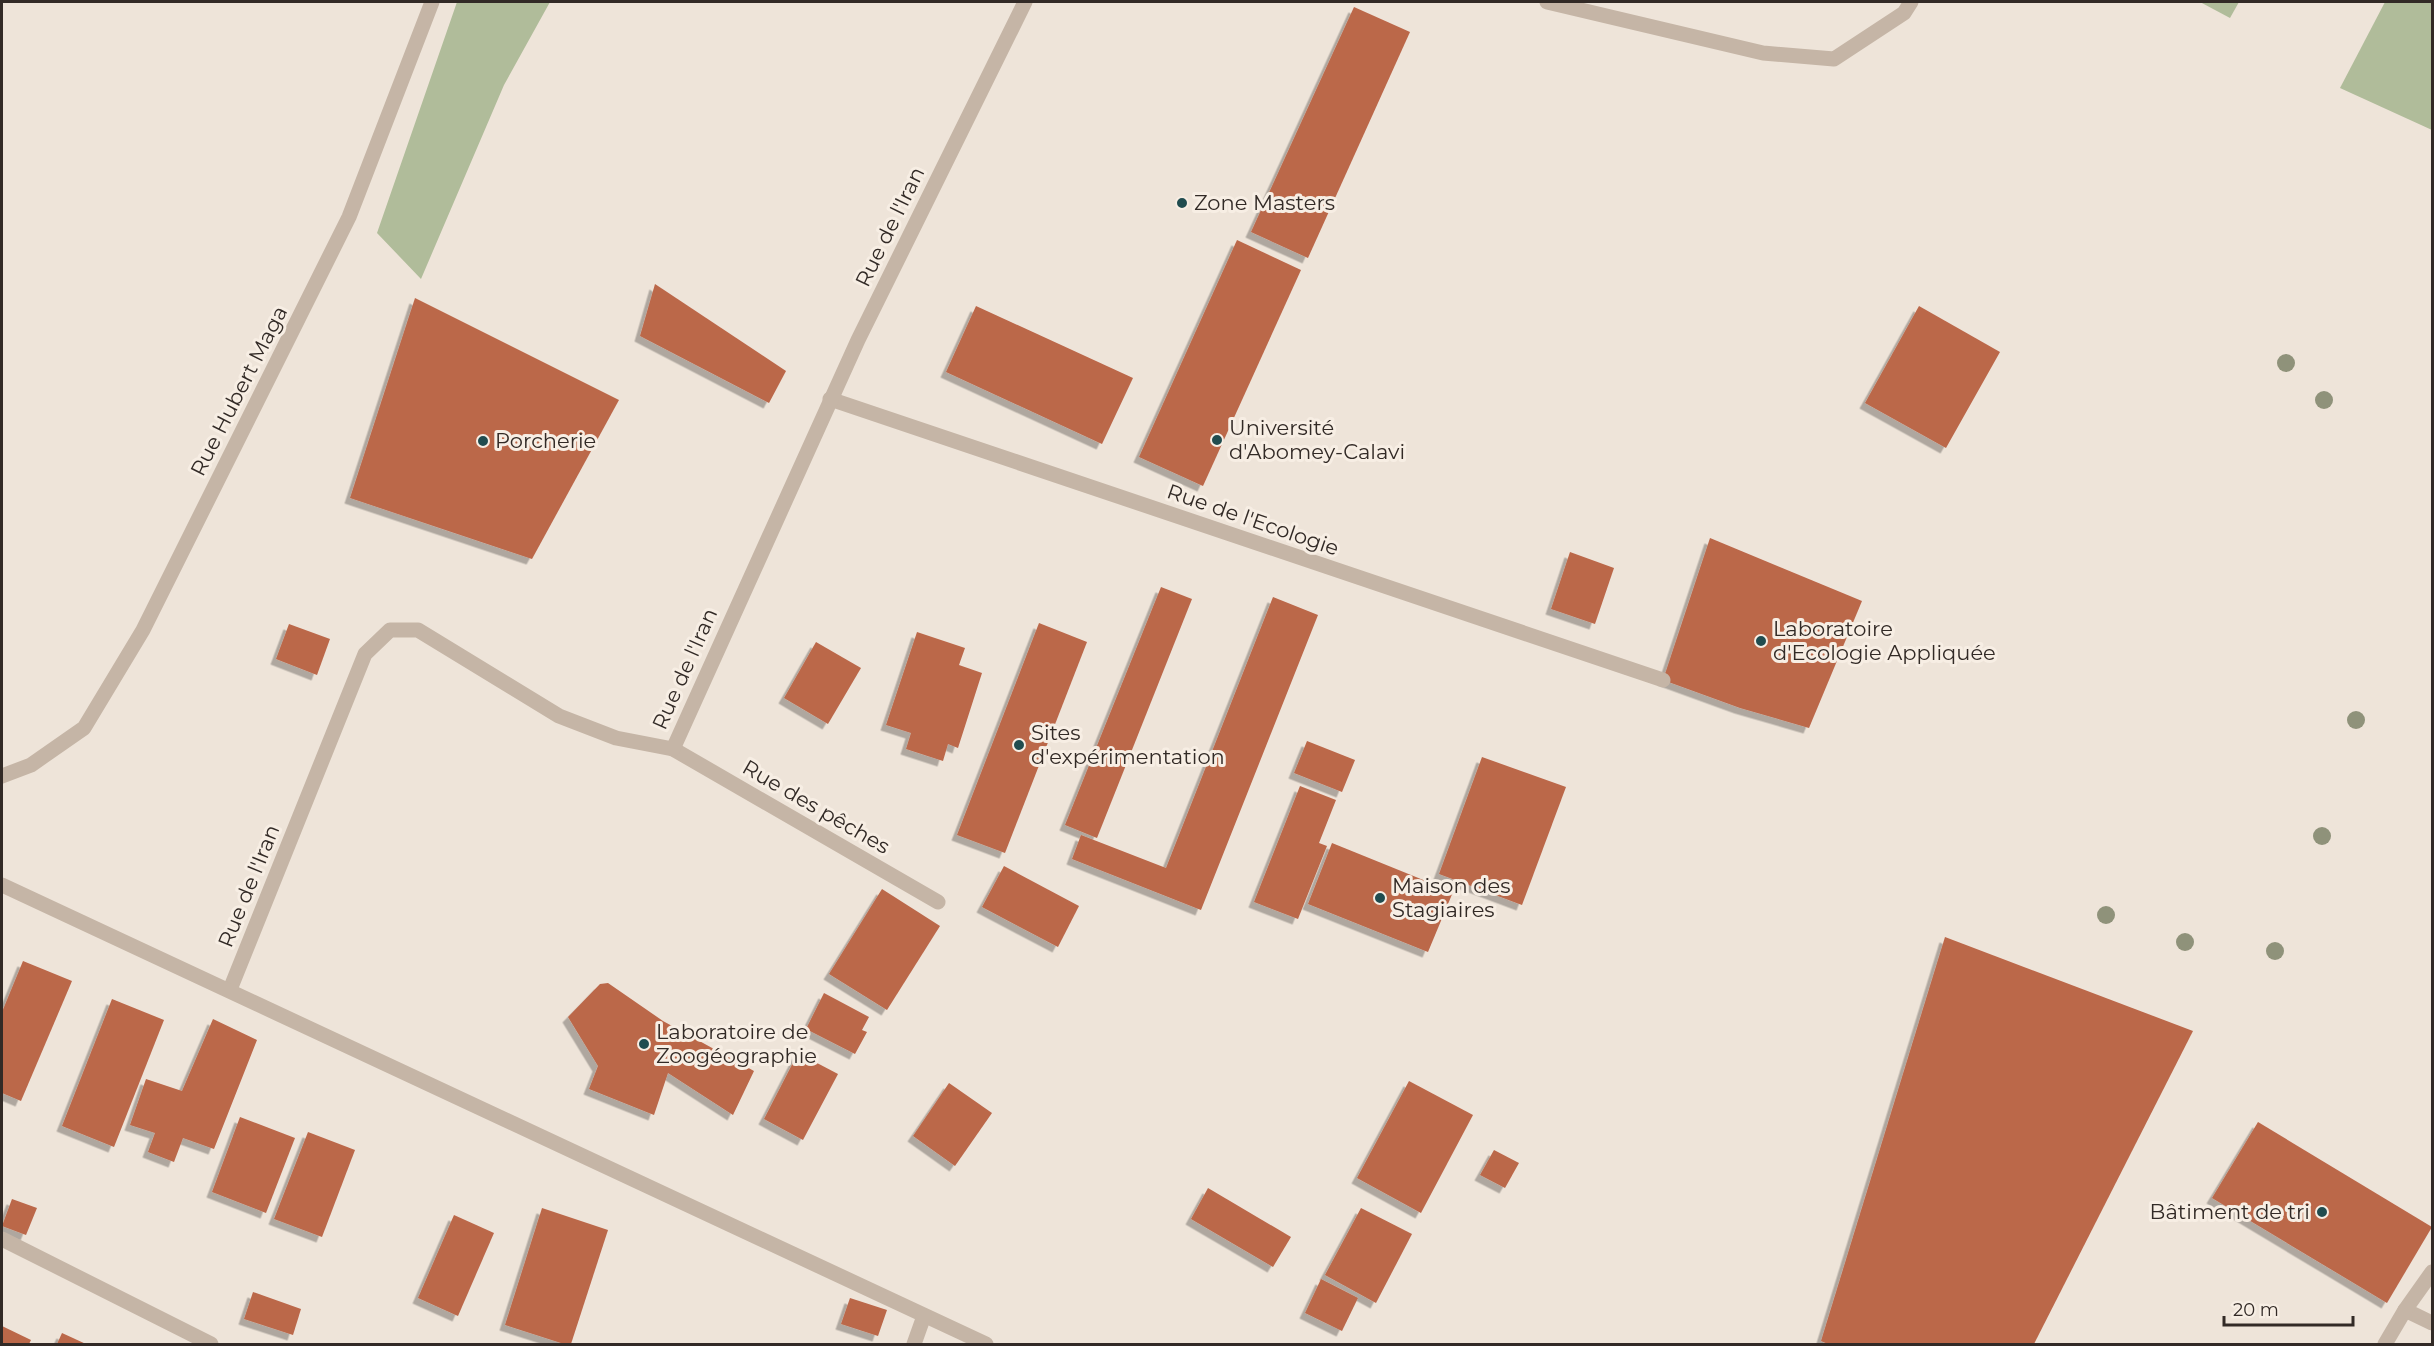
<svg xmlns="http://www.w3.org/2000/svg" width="2434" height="1346" font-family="Montserrat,sans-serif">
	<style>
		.green { fill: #b0bc9a }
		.building { fill: #bb674a; filter: url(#shadow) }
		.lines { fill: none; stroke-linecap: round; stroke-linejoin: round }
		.lane { stroke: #c5b5a6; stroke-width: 15 }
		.street { stroke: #c5b5a6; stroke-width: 15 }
		.tree { fill: #8f927a }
		.poi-dot { fill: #204c4f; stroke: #f7eee4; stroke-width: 2 }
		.labels { text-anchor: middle; stroke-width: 6; stroke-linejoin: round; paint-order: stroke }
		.poi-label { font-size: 21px; fill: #322a26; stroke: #f7eee4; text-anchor: start }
		.street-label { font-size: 21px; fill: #322a26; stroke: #f7eee4 }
	</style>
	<defs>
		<filter id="shadow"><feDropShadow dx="-5.5" dy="5.5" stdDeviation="0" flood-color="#0004"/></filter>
	</defs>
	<rect width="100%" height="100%" fill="#eee4d9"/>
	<g class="green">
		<path d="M 457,2 L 550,2 L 504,85 L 421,279 L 377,233 Z"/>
		<path d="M 2200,2 L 2239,2 L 2230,18 Z"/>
		<path d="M 2385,2 L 2432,2 L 2432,130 L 2340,88 Z"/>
	</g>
	<g class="building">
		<path d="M 1354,7 L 1410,32 L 1308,258 L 1251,232 Z"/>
		<path d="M 1237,240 L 1301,270 L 1203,486 L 1139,457 Z"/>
		<path d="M 655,284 L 786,371 L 769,403 L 640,336 Z"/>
		<path d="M 415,298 L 619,400 L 532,559 L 350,498 Z"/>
		<path d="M 976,306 L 1133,378 L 1102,444 L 946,372 Z"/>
		<path d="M 1919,306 L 2000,352 L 1946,448 L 1865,403 Z"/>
		<path d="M 1710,538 L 1862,601 L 1809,728 L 1740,708 L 1663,680 Z"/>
		<path d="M 1570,552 L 1614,568 L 1595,624 L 1551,609 Z"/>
		<path d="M 1161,587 L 1192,599 L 1097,838 L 1065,825 Z"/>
		<path d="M 1273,597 L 1318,615 L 1201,910 L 1072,859 L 1081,835 L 1166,868 Z"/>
		<path d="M 1039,623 L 1087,642 L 1005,853 L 957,835 Z"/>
		<path d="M 289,624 L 330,639 L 317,675 L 276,659 Z"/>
		<path d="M 917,632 L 965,648 L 959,665 L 982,673 L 958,748 L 948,744 L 943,761 L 906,749 L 911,733 L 886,725 Z"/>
		<path d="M 816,642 L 861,668 L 828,724 L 784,698 Z"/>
		<path d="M 1307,741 L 1355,760 L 1342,792 L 1294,773 Z"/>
		<path d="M 1482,757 L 1566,787 L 1522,905 L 1439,874 Z"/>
		<path d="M 1300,786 L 1336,800 L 1319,843 L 1327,846 L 1298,919 L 1254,902 Z"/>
		<path d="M 1332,843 L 1453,892 L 1428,952 L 1308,904 Z"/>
		<path d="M 1004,866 L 1079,906 L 1058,947 L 982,907 Z"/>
		<path d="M 882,889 L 940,926 L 887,1010 L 829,974 Z"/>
		<path d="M 1945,937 L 2193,1031 L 2034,1344 L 1828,1344 L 1821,1341 Z"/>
		<path d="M 23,961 L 72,981 L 21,1101 L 2,1093 L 2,1012 Z"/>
		<path d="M 608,983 L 663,1021 L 754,1071 L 733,1115 L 668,1073 L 654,1115 L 589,1089 L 598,1066 L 568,1017 L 600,984 Z"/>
		<path d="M 824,993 L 869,1017 L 862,1030 L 867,1032 L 855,1054 L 806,1029 Z"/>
		<path d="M 112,999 L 164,1020 L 114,1147 L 62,1126 Z"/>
		<path d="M 213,1019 L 257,1040 L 214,1149 L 183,1138 L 174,1162 L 148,1152 L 155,1133 L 130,1125 L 146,1079 L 182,1091 Z"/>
		<path d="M 798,1053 L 838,1074 L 803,1140 L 764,1119 Z"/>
		<path d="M 1409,1081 L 1473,1115 L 1421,1213 L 1357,1178 Z"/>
		<path d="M 949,1083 L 992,1113 L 955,1166 L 913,1136 Z"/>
		<path d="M 240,1117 L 295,1138 L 266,1213 L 212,1192 Z"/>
		<path d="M 2258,1122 L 2432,1227 L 2387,1303 L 2212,1198 Z"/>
		<path d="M 308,1132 L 355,1150 L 322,1237 L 274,1219 Z"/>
		<path d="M 1494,1150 L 1519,1163 L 1505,1188 L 1480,1175 Z"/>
		<path d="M 1208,1188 L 1291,1237 L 1273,1267 L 1191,1219 Z"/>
		<path d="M 12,1199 L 37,1208 L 26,1235 L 2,1226 Z"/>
		<path d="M 542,1208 L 608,1230 L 571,1344 L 564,1344 L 505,1325 Z"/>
		<path d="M 1361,1208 L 1412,1234 L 1376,1303 L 1325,1275 Z"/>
		<path d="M 454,1215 L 494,1233 L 458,1316 L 418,1298 Z"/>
		<path d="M 1321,1279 L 1358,1298 L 1342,1331 L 1305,1313 Z"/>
		<path d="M 253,1292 L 301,1309 L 293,1335 L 244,1319 Z"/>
		<path d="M 850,1298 L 887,1310 L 878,1336 L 841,1324 Z"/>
		<path d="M 2,1326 L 31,1340 L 29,1344 L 2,1344 Z"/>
		<path d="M 62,1333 L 86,1344 L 57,1344 Z"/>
	</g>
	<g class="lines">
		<g class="lane">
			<path d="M 1547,2 L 1763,53 L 1834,59 L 1904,13 L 1911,2"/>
			<path d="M 830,399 L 1663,680"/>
			<path d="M 673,749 L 938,902"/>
			<path d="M 2,776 L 31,765 L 84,728 L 143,630 L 349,217 L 432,2"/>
			<path d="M 231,987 L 365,654 L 390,630 L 418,630 L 559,716 L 616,738 L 673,749 L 858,340 L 1025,2"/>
			<path d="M 2405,1310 L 2432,1323"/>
			<path d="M 2385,1344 L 2405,1310 L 2432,1272"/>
		</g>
		<g class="street">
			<path d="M 2,885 L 986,1344"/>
			<path d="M 2,1239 L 211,1344"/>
			<path d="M 914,1344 L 924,1316"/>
		</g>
	</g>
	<g class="tree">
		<circle cx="2286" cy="363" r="9"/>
		<circle cx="2324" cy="400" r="9"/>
		<circle cx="2356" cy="720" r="9"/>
		<circle cx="2322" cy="836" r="9"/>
		<circle cx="2106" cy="915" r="9"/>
		<circle cx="2185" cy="942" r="9"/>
		<circle cx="2275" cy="951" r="9"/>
	</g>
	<g class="poi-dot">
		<circle cx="1182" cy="203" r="6"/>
		<circle cx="1217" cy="440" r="6"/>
		<circle cx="483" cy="441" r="6"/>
		<circle cx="1761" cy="641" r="6"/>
		<circle cx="1019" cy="745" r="6"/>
		<circle cx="1380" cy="898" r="6"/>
		<circle cx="644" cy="1044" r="6"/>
		<circle cx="2322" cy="1212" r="6"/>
	</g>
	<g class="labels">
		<g class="poi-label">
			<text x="1194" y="210">Zone Masters</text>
			<text x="1229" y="435">Université<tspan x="1229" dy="24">d'Abomey-Calavi</tspan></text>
			<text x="495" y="448">Porcherie</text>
			<text x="1773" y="636">Laboratoire<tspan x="1773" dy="24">d'Ecologie Appliquée</tspan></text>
			<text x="1031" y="740">Sites<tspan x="1031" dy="24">d'expérimentation</tspan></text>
			<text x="1392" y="893">Maison des<tspan x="1392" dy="24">Stagiaires</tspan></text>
			<text x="656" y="1039">Laboratoire de<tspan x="656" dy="24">Zoogéographie</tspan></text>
			<text x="2310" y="1219" text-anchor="end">Bâtiment de tri</text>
		</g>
		<g class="street-label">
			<text transform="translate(890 227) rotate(-64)" y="7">Rue de l'Iran</text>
			<text transform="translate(239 391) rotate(-63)" y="7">Rue Hubert Maga</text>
			<text transform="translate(1253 520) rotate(19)" y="7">Rue de l'Ecologie</text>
			<text transform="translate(685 669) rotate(-66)" y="7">Rue de l'Iran</text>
			<text transform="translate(816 807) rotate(30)" y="7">Rue des pêches</text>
			<text transform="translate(249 886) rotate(-68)" y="7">Rue de l'Iran</text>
		</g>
	</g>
	<rect width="2434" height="1346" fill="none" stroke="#322a26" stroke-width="6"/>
	<path d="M2224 1316v9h129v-9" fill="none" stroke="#322a26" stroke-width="3"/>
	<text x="2233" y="1316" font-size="18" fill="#322a26" stroke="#f7eee4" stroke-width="4.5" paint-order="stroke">20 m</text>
</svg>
